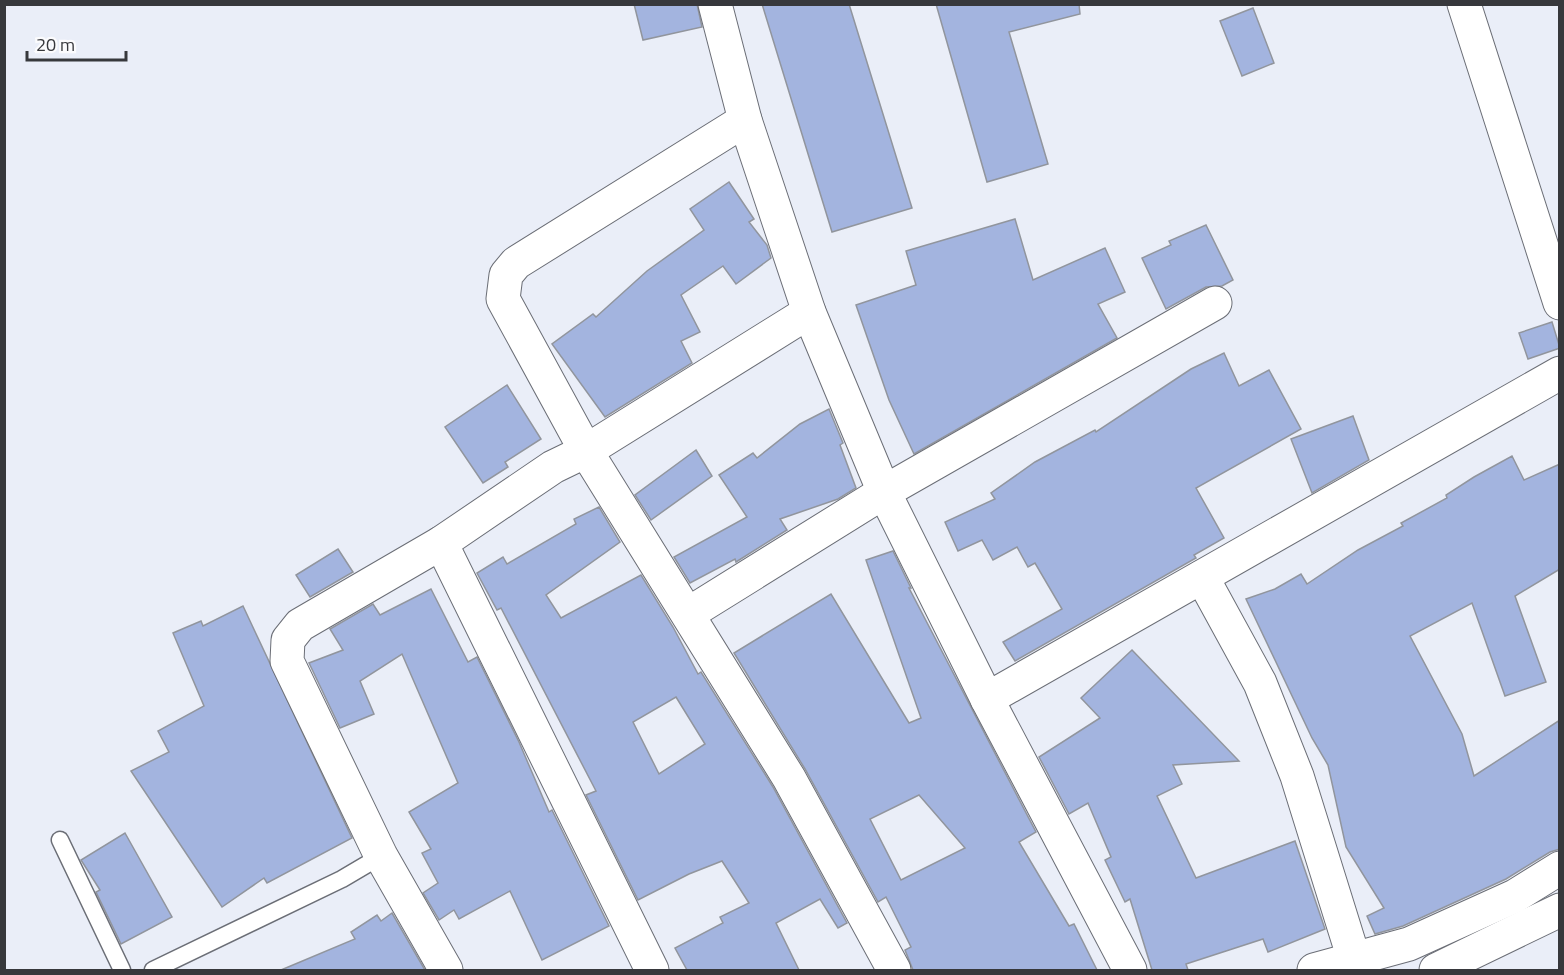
<svg xmlns="http://www.w3.org/2000/svg" width="1564" height="975" font-family="'Titillium Web',sans-serif">
	<style>
		.building { fill: #a3b4df; stroke: #91959d; stroke-width: 1.5; fill-rule: evenodd }
		.lines { fill: none; stroke-linecap: round; stroke-linejoin: round }
		.service-casing { stroke: #6b6e76; stroke-width: 19 }
		.minor-casing { stroke: #6b6e76; stroke-width: 35 }
		.secondary-casing { stroke: #6b6e76; stroke-width: 35 }
		.service { stroke: #fff; stroke-width: 16 }
		.minor { stroke: #fff; stroke-width: 33 }
		.secondary { stroke: #fff; stroke-width: 33 }
	</style>
	<rect width="100%" height="100%" fill="#eaeef8"/>
	<g class="building">
		<path d="M 634,4 L 697,4 L 702,27 L 643,40 Z"/>
		<path d="M 762,4 L 849,4 L 912,208 L 832,232 Z"/>
		<path d="M 936,4 L 1079,4 L 1080,14 L 1009,32 L 1048,164 L 987,182 Z"/>
		<path d="M 1253,8 L 1274,63 L 1242,76 L 1220,21 Z"/>
		<path d="M 729,182 L 754,219 L 749,222 L 767,245 L 771,258 L 736,284 L 723,266 L 681,295 L 700,332 L 681,341 L 692,363 L 605,417 L 552,344 L 593,314 L 596,317 L 647,271 L 704,230 L 690,209 Z"/>
		<path d="M 1015,219 L 1033,280 L 1105,248 L 1125,292 L 1098,304 L 1117,338 L 914,454 L 889,400 L 856,305 L 916,285 L 906,251 Z"/>
		<path d="M 1206,225 L 1233,280 L 1222,286 L 1206,287 L 1166,309 L 1142,258 L 1171,245 L 1169,241 Z"/>
		<path d="M 1552,322 L 1560,348 L 1528,359 L 1519,333 Z"/>
		<path d="M 1224,353 L 1239,386 L 1269,370 L 1301,429 L 1196,488 L 1224,538 L 1194,555 L 1196,558 L 1015,661 L 1003,642 L 1062,609 L 1035,563 L 1028,567 L 1017,547 L 993,560 L 982,540 L 958,551 L 945,522 L 995,499 L 991,493 L 1035,462 L 1095,430 L 1096,432 L 1191,369 Z"/>
		<path d="M 507,385 L 541,439 L 505,462 L 508,467 L 483,483 L 445,427 Z"/>
		<path d="M 829,409 L 843,443 L 840,445 L 856,488 L 838,499 L 780,519 L 787,530 L 736,562 L 735,559 L 690,583 L 674,557 L 747,517 L 719,475 L 753,453 L 757,458 L 800,424 Z"/>
		<path d="M 1353,416 L 1369,460 L 1312,493 L 1291,439 Z"/>
		<path d="M 696,450 L 712,476 L 651,520 L 635,495 Z"/>
		<path d="M 1512,456 L 1524,480 L 1560,464 L 1560,569 L 1515,596 L 1546,682 L 1505,696 L 1472,603 L 1410,636 L 1462,734 L 1474,776 L 1560,720 L 1560,849 L 1550,852 L 1506,879 L 1403,926 L 1375,934 L 1367,916 L 1384,908 L 1346,847 L 1328,765 L 1312,738 L 1246,599 L 1275,589 L 1301,574 L 1307,584 L 1358,550 L 1403,526 L 1401,523 L 1447,498 L 1446,495 L 1474,477 Z"/>
		<path d="M 599,507 L 620,542 L 546,595 L 561,618 L 641,575 L 673,627 L 698,674 L 701,672 L 773,787 L 847,923 L 838,928 L 820,899 L 776,923 L 799,970 L 687,970 L 675,948 L 723,923 L 720,917 L 749,903 L 722,861 L 689,874 L 638,900 L 586,795 L 596,791 L 501,608 L 497,610 L 477,573 L 503,557 L 507,564 L 576,524 L 574,519 ZM 676,697 L 705,744 L 659,774 L 633,722 Z"/>
		<path d="M 338,549 L 353,572 L 310,597 L 296,575 Z"/>
		<path d="M 893,551 L 911,588 L 909,588 L 1036,832 L 1019,842 L 1069,926 L 1074,924 L 1097,970 L 913,970 L 905,950 L 911,947 L 886,897 L 878,902 L 805,769 L 734,653 L 831,594 L 909,723 L 921,718 L 866,560 ZM 919,795 L 965,848 L 901,880 L 870,819 Z"/>
		<path d="M 431,589 L 468,662 L 477,657 L 519,742 L 549,812 L 552,810 L 609,926 L 542,960 L 510,891 L 459,919 L 454,910 L 439,920 L 423,893 L 438,883 L 422,853 L 431,849 L 409,812 L 458,783 L 402,654 L 360,681 L 374,714 L 340,728 L 309,663 L 343,650 L 330,629 L 373,604 L 380,615 Z"/>
		<path d="M 243,606 L 352,838 L 267,883 L 264,878 L 222,907 L 131,771 L 169,752 L 158,731 L 204,706 L 173,633 L 201,621 L 203,626 Z"/>
		<path d="M 1132,650 L 1239,761 L 1173,765 L 1182,784 L 1157,796 L 1196,878 L 1295,841 L 1325,929 L 1268,952 L 1263,939 L 1186,964 L 1188,970 L 1152,970 L 1130,899 L 1125,902 L 1105,860 L 1111,857 L 1088,803 L 1069,814 L 1039,757 L 1100,718 L 1081,698 Z"/>
		<path d="M 125,833 L 172,917 L 121,944 L 96,892 L 100,890 L 81,860 Z"/>
		<path d="M 392,913 L 425,970 L 281,970 L 355,939 L 351,932 L 377,915 L 381,921 Z"/>
	</g>
	<g class="lines">
		<defs>
			<g id="service">
				<path d="M 60,840 L 122,970"/>
				<path d="M 153,970 L 342,879 L 381,856"/>
			</g>
			<g id="minor">
				<path d="M 715,4 L 745,120 L 809,312 L 884,492 L 987,699 L 1130,970"/>
				<path d="M 1464,4 L 1560,303"/>
				<path d="M 745,120 L 516,263 L 506,275 L 503,299 L 586,451 L 789,778 L 894,970"/>
				<path d="M 441,543 L 652,970"/>
				<path d="M 1202,577 L 1260,683 L 1297,776 L 1354,959"/>
				<path d="M 688,614 L 884,492 L 1215,303"/>
				<path d="M 987,699 L 1560,373"/>
				<path d="M 446,970 L 381,856 L 287,661 L 288,640 L 300,625 L 441,543 L 553,467 L 586,451 L 809,312"/>
			</g>
			<g id="secondary">
				<path d="M 1314,970 L 1409,944 L 1515,896 L 1560,868"/>
				<path d="M 1436,970 L 1560,910"/>
			</g>
		</defs>
		<use href="#service" class="service-casing"/>
		<use href="#minor" class="minor-casing"/>
		<use href="#secondary" class="secondary-casing"/>
		<use href="#service" class="service"/>
		<use href="#minor" class="minor"/>
		<use href="#secondary" class="secondary"/>
	</g>
	<rect width="1564" height="975" fill="none" stroke="#37383c" stroke-width="12"/>
	<path d="M27 51v9h99v-9" fill="none" stroke="#37383c" stroke-width="3"/>
	<text x="36" y="51" font-size="18" fill="#37383c" stroke="#fbfbfd" stroke-width="4.5" paint-order="stroke">20 m</text>
</svg>
